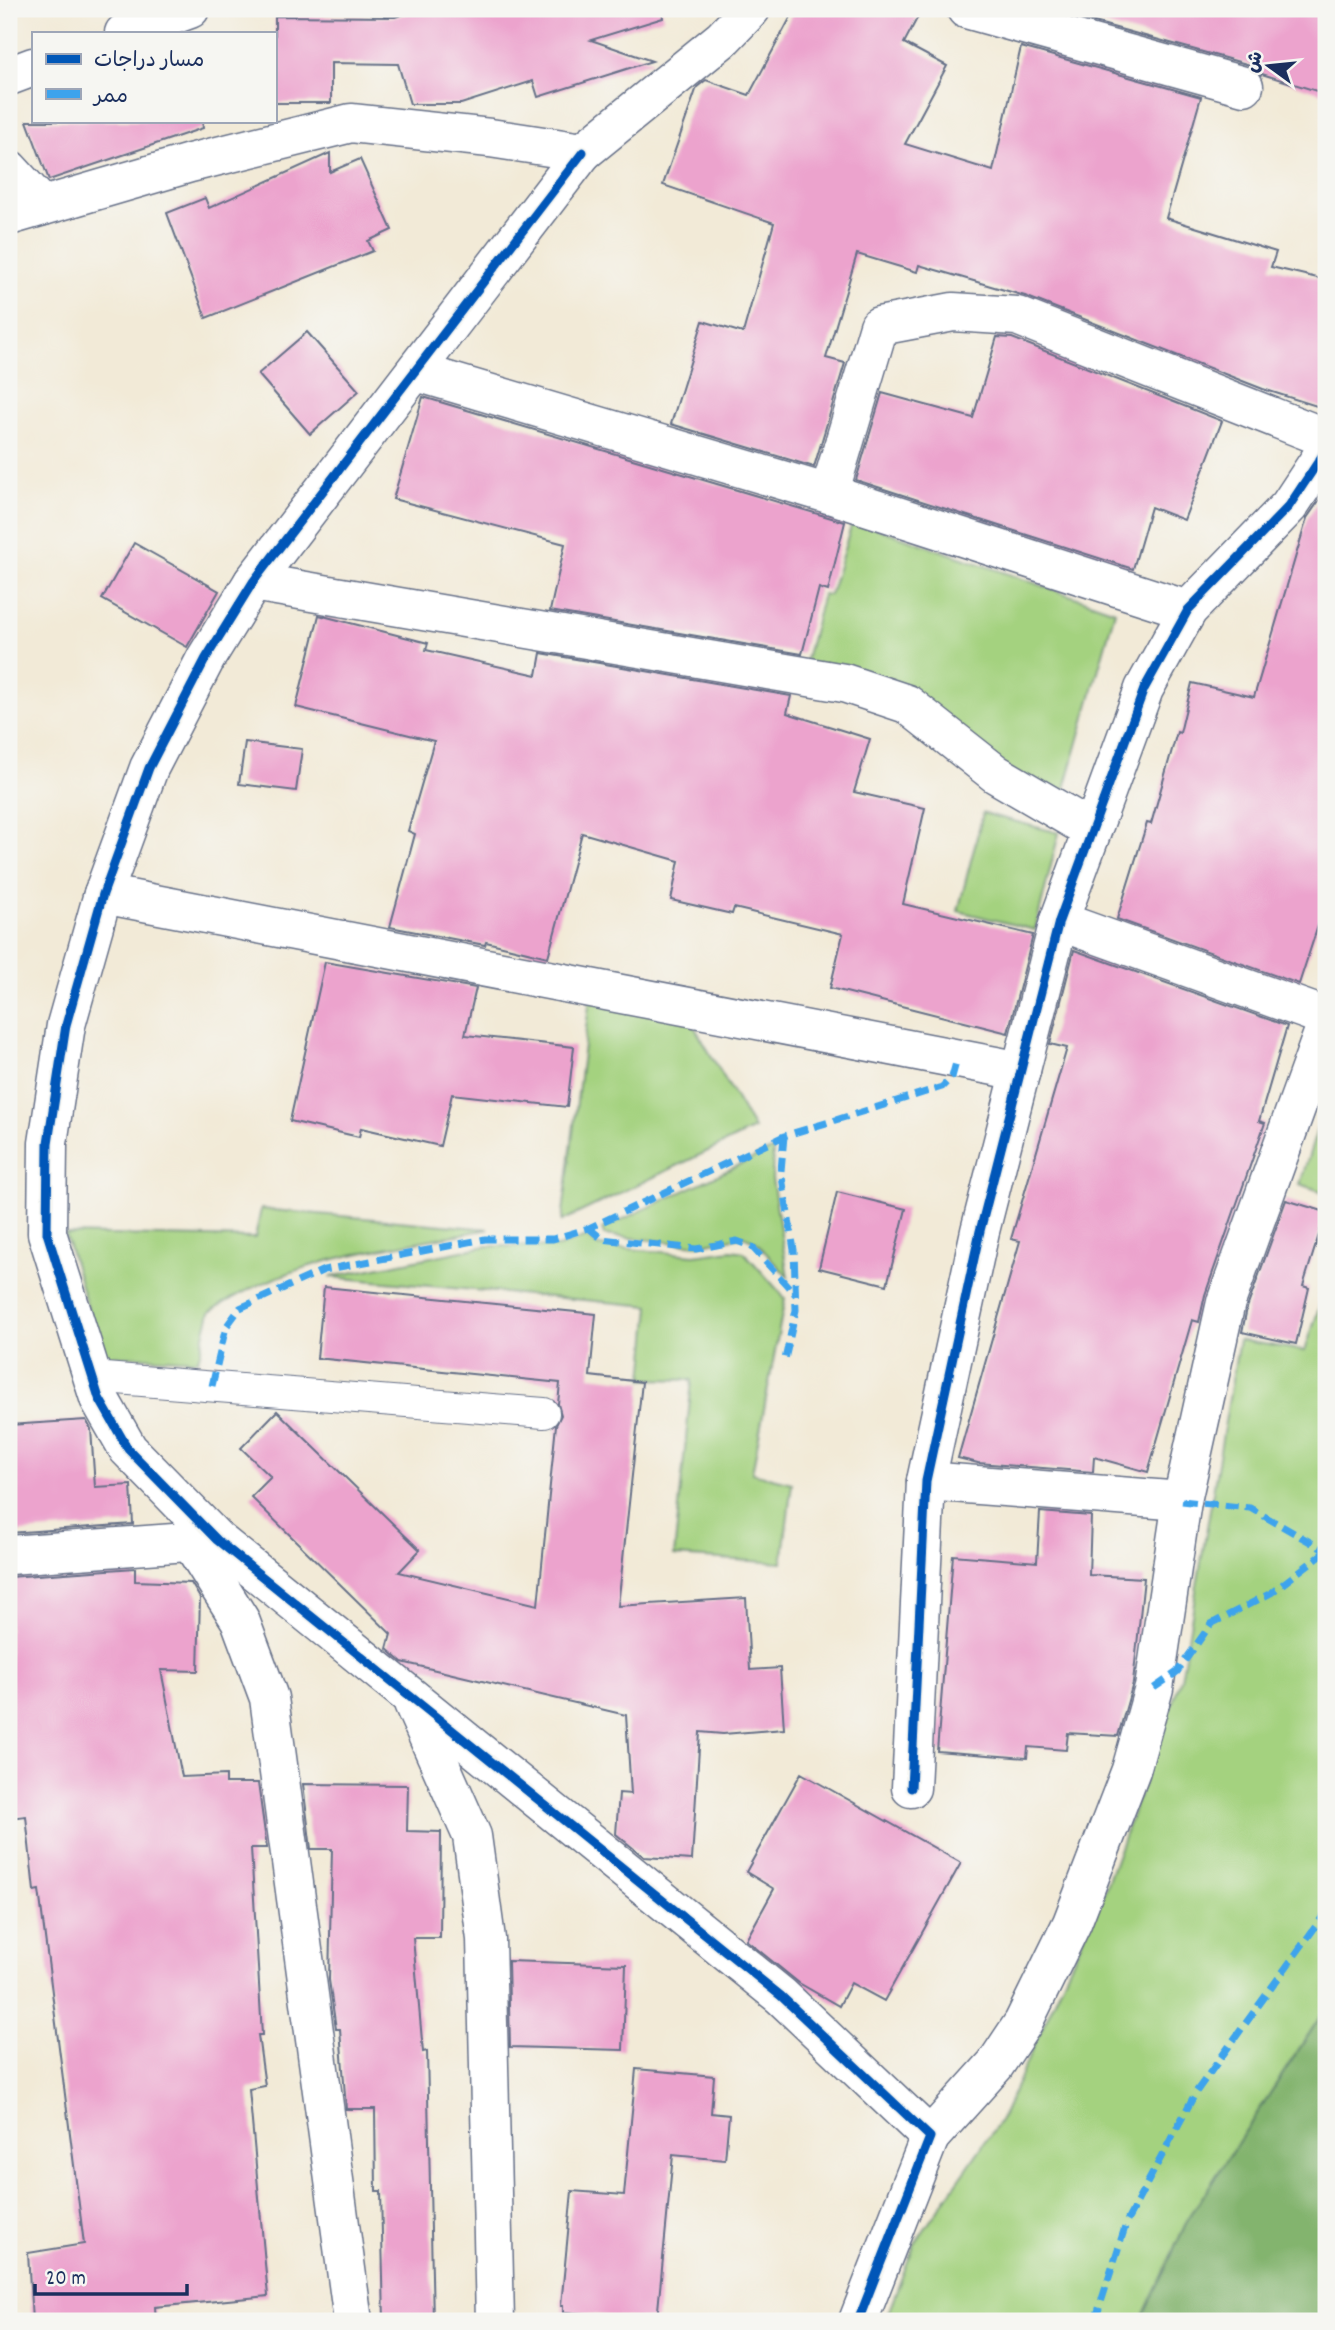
<svg xmlns="http://www.w3.org/2000/svg" width="1335" height="2330" font-family="Dekko,'Playpen Sans Arabic',sans-serif">
	<style>
		.green { fill: #a4d27f; stroke: #60806e; stroke-width: 2 }
		.forest { fill: #83b46e; stroke: #4f7266; stroke-width: 2 }
		.building { fill: #eca3cd }
		.lines { fill: none; stroke-linecap: round; stroke-linejoin: round }
		.service-casing { stroke: #667088; stroke-width: 32 }
		.minor-casing { stroke: #667088; stroke-width: 41 }
		.service { stroke: #fff; stroke-width: 30 }
		.minor { stroke: #fff; stroke-width: 38 }
		.quiet { stroke: #3da3ed; stroke-width: 7; stroke-dasharray: 14 7; stroke-linecap: butt }
		.cycleway-casing { stroke: #f6f6f2; stroke-width: 13 }
		.cycleway { stroke: #0057b8; stroke-width: 9 }
	</style>
	<rect width="100%" height="100%" fill="#f6f6f2"/>
	<filter id="ink" filterUnits="userSpaceOnUse"><feTurbulence type="fractalNoise" baseFrequency=".0143" numOctaves="2"/><feDisplacementMap in="SourceGraphic" scale="14" xChannelSelector="R" yChannelSelector="G"/><feConvolveMatrix kernelMatrix="1 2 1 2 8 2 1 2 1" color-interpolation-filters="sRGB"/></filter>
	<filter id="wash" filterUnits="userSpaceOnUse"><feTurbulence type="fractalNoise" baseFrequency=".00686" numOctaves="4" result="noise"/><feDisplacementMap in="SourceGraphic" scale="28" xChannelSelector="R" yChannelSelector="G"/><feGaussianBlur stdDeviation="1.57" result="paint"/><feColorMatrix in="noise" values="0 0 0 0 0 0 0 0 0 0 0 0 0 0 0 0 0 1.4 0 .05"/><feComposite in="paint" operator="in"/></filter>
	<g filter="url(#wash)">
		<rect width="100%" height="100%" fill="#f2ead7"/>
		<g class="green">
			<path d="M 853,520 L 1115,611 L 1062,799 L 805,663 L 823,594 L 830,595 Z"/>
			<path d="M 983,813 L 1059,833 L 1035,930 L 958,911 Z"/>
			<path d="M 590,997 L 687,1014 L 754,1129 L 562,1221 Z"/>
			<path d="M 1326,1101 L 1326,1193 L 1300,1184 Z"/>
			<path d="M 773,1149 L 772,1179 L 788,1277 L 756,1242 L 744,1236 L 697,1245 L 604,1235 L 602,1229 Z"/>
			<path d="M 261,1209 L 489,1229 C 395,1247 291,1257 210,1312 L 198,1360 L 102,1355 L 65,1234 L 255,1238 Z"/>
			<path d="M 587,1237 L 598,1246 L 694,1255 L 732,1250 L 744,1252 L 785,1298 L 752,1473 L 792,1483 L 782,1563 L 674,1556 L 692,1380 L 643,1379 L 650,1306 L 330,1277 L 487,1246 L 558,1247 Z"/>
			<path d="M 1326,1286 L 1326,2008 L 1188,2219 L 1141,2321 L 885,2321 L 915,2243 L 1001,2119 L 1105,1889 L 1181,1679 L 1239,1340 L 1305,1351 Z"/>
		</g>
		<path class="forest" d="M 1326,2008 L 1326,2321 L 1141,2321 L 1188,2219 Z"/>
		<g id="blocks">
			<g class="building">
				<path d="M 420,9 L 662,9 L 663,18 L 591,40 L 652,61 L 538,97 L 533,81 L 461,104 L 410,104 L 398,64 L 331,63 L 331,103 L 275,103 L 275,16 L 395,17 Z"/>
				<path d="M 795,9 L 922,9 L 904,43 L 947,66 L 905,144 L 993,171 L 1021,47 L 1201,97 L 1166,218 L 1276,252 L 1271,267 L 1326,280 L 1326,409 L 1263,389 L 1025,296 L 919,265 L 917,272 L 857,254 L 826,358 L 845,363 L 814,467 L 671,424 L 703,321 L 743,333 L 774,223 L 663,185 L 697,87 L 706,80 L 749,95 Z"/>
				<path d="M 1047,9 L 1326,9 L 1326,94 L 1262,74 L 1250,65 Z"/>
				<path d="M 27,121 L 202,121 L 203,128 L 49,180 Z"/>
				<path d="M 330,153 L 330,172 L 360,159 L 392,230 L 368,241 L 373,251 L 206,318 L 167,213 L 205,198 L 209,208 Z"/>
				<path d="M 307,332 L 359,391 L 310,434 L 258,374 Z"/>
				<path d="M 997,337 L 1012,338 L 1222,421 L 1184,520 L 1151,507 L 1133,569 L 856,480 L 882,393 L 973,418 Z"/>
				<path d="M 423,397 L 845,522 L 828,591 L 819,588 L 802,654 L 550,611 L 565,544 L 393,499 Z"/>
				<path d="M 1325,492 L 1326,901 L 1299,984 L 1117,919 L 1147,823 L 1151,824 L 1177,732 L 1180,733 L 1192,683 L 1254,697 L 1307,518 Z"/>
				<path d="M 134,543 L 219,591 L 187,647 L 102,599 Z"/>
				<path d="M 319,615 L 428,643 L 426,650 L 537,675 L 541,653 L 791,696 L 787,713 L 870,739 L 854,792 L 925,808 L 903,904 L 1033,935 L 1008,1033 L 830,988 L 843,934 L 734,908 L 732,914 L 671,900 L 679,861 L 582,833 L 548,957 L 486,942 L 485,945 L 390,927 L 415,834 L 408,831 L 434,741 L 296,707 Z"/>
				<path d="M 245,742 L 302,749 L 296,791 L 239,784 Z"/>
				<path d="M 1074,950 L 1287,1026 L 1259,1121 L 1265,1123 L 1205,1295 L 1199,1322 L 1192,1320 L 1148,1472 L 1094,1457 L 1093,1472 L 978,1463 L 958,1458 L 1020,1241 L 1011,1239 L 1067,1048 L 1050,1044 Z"/>
				<path d="M 325,962 L 476,988 L 465,1035 L 574,1047 L 567,1107 L 452,1094 L 440,1146 L 361,1128 L 359,1137 L 290,1121 Z"/>
				<path d="M 837,1192 L 906,1209 L 887,1285 L 819,1268 Z"/>
				<path d="M 1286,1200 L 1326,1212 L 1303,1286 L 1309,1288 L 1296,1344 L 1242,1332 L 1247,1308 Z"/>
				<path d="M 324,1287 L 596,1314 L 590,1376 L 642,1382 L 618,1606 L 746,1598 L 750,1670 L 780,1668 L 784,1729 L 723,1734 L 700,1732 L 692,1860 L 644,1857 L 616,1834 L 619,1793 L 631,1794 L 626,1715 L 402,1662 L 387,1649 L 391,1634 L 251,1497 L 271,1477 L 241,1448 L 277,1411 L 420,1550 L 399,1572 L 538,1605 L 556,1425 L 561,1415 L 558,1404 L 560,1383 L 317,1358 Z"/>
				<path d="M 86,1420 L 91,1429 L 95,1487 L 131,1485 L 133,1524 L 9,1533 L 9,1425 Z"/>
				<path d="M 1040,1512 L 1091,1516 L 1089,1575 L 1144,1578 L 1133,1683 L 1118,1736 L 1068,1733 L 1066,1750 L 1028,1747 L 1027,1758 L 937,1751 L 953,1555 L 1037,1562 Z"/>
				<path d="M 135,1568 L 135,1581 L 191,1583 L 200,1598 L 198,1671 L 161,1670 L 182,1777 L 226,1775 L 226,1783 L 258,1783 L 267,1848 L 251,1848 L 262,2035 L 258,2035 L 265,2086 L 249,2089 L 268,2296 L 155,2307 L 156,2321 L 32,2321 L 28,2253 L 84,2244 L 39,1890 L 34,1891 L 26,1816 L 9,1818 L 9,1577 Z"/>
				<path d="M 801,1773 L 961,1863 L 884,2001 L 851,1983 L 839,2006 L 799,1983 L 746,1940 L 774,1889 L 746,1872 Z"/>
				<path d="M 303,1784 L 408,1785 L 407,1831 L 441,1832 L 440,1938 L 413,1938 L 423,2052 L 427,2051 L 433,2321 L 384,2321 L 381,2191 L 376,2191 L 375,2109 L 346,2109 L 340,2029 L 336,2029 L 329,1980 L 332,1849 L 311,1849 Z"/>
				<path d="M 508,1961 L 626,1965 L 623,2050 L 510,2047 Z"/>
				<path d="M 636,2069 L 714,2076 L 711,2113 L 729,2115 L 725,2160 L 673,2155 L 657,2320 L 563,2312 L 563,2306 L 561,2306 L 572,2191 L 624,2195 Z"/>
			</g>
		</g>
	</g>
	<g filter="url(#ink)">
		<use href="#blocks" fill-opacity="0" stroke="#667088" stroke-width="2"/>
		<g class="lines">
			<defs>
				<path id="service" d="M 92,1377 L 544,1413"/>
				<g id="minor">
					<path d="M 966,9 L 1244,86"/>
					<path d="M 124,33 L 190,9"/>
					<path d="M 9,76 L 33,67"/>
					<path d="M 583,152 L 253,582 L 206,658 L 149,768 L 103,894 L 66,1025 L 48,1143 L 47,1233 L 99,1398 L 128,1449 L 217,1540 L 781,1996 L 930,2137 L 858,2321"/>
					<path d="M 9,169 L 43,206"/>
					<path d="M 9,216 L 190,163 L 351,123 L 490,138 L 583,152 L 722,39 L 751,9"/>
					<path d="M 417,372 L 829,494 L 1188,610"/>
					<path d="M 829,494 L 879,326 L 953,312 L 1017,316 L 1326,438"/>
					<path d="M 253,582 L 844,683 L 907,704 L 996,774 L 1092,830"/>
					<path d="M 103,894 L 1021,1071"/>
					<path d="M 1059,921 L 1326,1017"/>
					<path d="M 926,1481 L 1182,1501"/>
					<path d="M 191,1542 L 240,1620 L 269,1698 L 353,2321"/>
					<path d="M 9,1555 L 215,1540"/>
					<path d="M 413,1703 L 472,1836 L 486,1939 L 495,2321"/>
					<path d="M 911,1788 L 926,1481 L 980,1231 L 1059,921 L 1144,689 L 1188,610 L 1289,506 L 1326,450"/>
					<path d="M 930,2137 L 995,2065 L 1023,2023 L 1072,1923 L 1131,1770 L 1154,1688 L 1182,1501 L 1226,1302 L 1326,1025"/>
				</g>
			</defs>
			<use href="#service" class="service-casing"/>
			<use href="#minor" class="minor-casing"/>
			<use href="#service" class="service"/>
			<use href="#minor" class="minor"/>
			<g class="quiet">
				<path d="M 784,1136 L 781,1171 L 794,1250 L 796,1310 L 784,1364"/>
				<path d="M 589,1228 L 602,1239 L 696,1249 L 737,1241 L 752,1247 L 796,1295"/>
				<path d="M 212,1386 L 226,1327 L 240,1308 L 324,1270 L 485,1239 L 553,1239 L 589,1228 L 784,1136 L 942,1087 L 952,1077 L 957,1059"/>
				<path d="M 1182,1501 L 1250,1508 L 1326,1551"/>
				<path d="M 1154,1688 L 1177,1672 L 1211,1624 L 1271,1593 L 1326,1551"/>
				<path d="M 1095,2321 L 1127,2221 L 1196,2092 L 1326,1912"/>
			</g>
			<defs>
				<g id="cycleway">
					<path d="M 583,152 L 253,582 L 206,658 L 149,768 L 103,894 L 66,1025 L 48,1143 L 47,1233 L 99,1398 L 128,1449 L 217,1540 L 781,1996 L 930,2137 L 858,2321"/>
					<path d="M 911,1788 L 926,1481 L 980,1231 L 1059,921 L 1144,689 L 1188,610 L 1289,506 L 1326,450"/>
				</g>
			</defs>
			<use href="#cycleway" class="cycleway-casing"/>
			<use href="#cycleway" class="cycleway"/>
		</g>
	</g>
	<rect width="1335" height="2330" fill="none" stroke="#f6f6f2" stroke-width="35"/>
	<rect x="32" y="32" width="245" height="91" fill="#f6f6f2" stroke="#9ea6b7" stroke-width="2"/>
	<rect x="46" y="54" width="35" height="10" fill="#0057b8" stroke="#9ea6b7" stroke-width="2"/>
	<text x="94" y="66" font-size="21" fill="#1b2f5e">مسار دراجات</text>
	<rect x="46" y="89" width="35" height="10" fill="#3da3ed" stroke="#9ea6b7" stroke-width="2"/>
	<text x="94" y="102" font-size="21" fill="#1b2f5e">ممر</text>
	<g transform="translate(1269 66) rotate(285)" stroke="#f6f6f2" stroke-width="5" paint-order="stroke">
	<path d="M0-5L12 26L0 18L-12 26Z" fill="#1b2f5e"/>
	<text y="-10" font-size="19" font-weight="bold" text-anchor="middle" fill="#1b2f5e">ش</text>
	</g>
	<path d="M35 2284v10h152v-10" fill="none" stroke="#1b2f5e" stroke-width="3.5"/>
	<text x="46" y="2284" font-size="21" fill="#1b2f5e" stroke="#f6f6f2" stroke-width="5" paint-order="stroke">20 m</text>
</svg>
